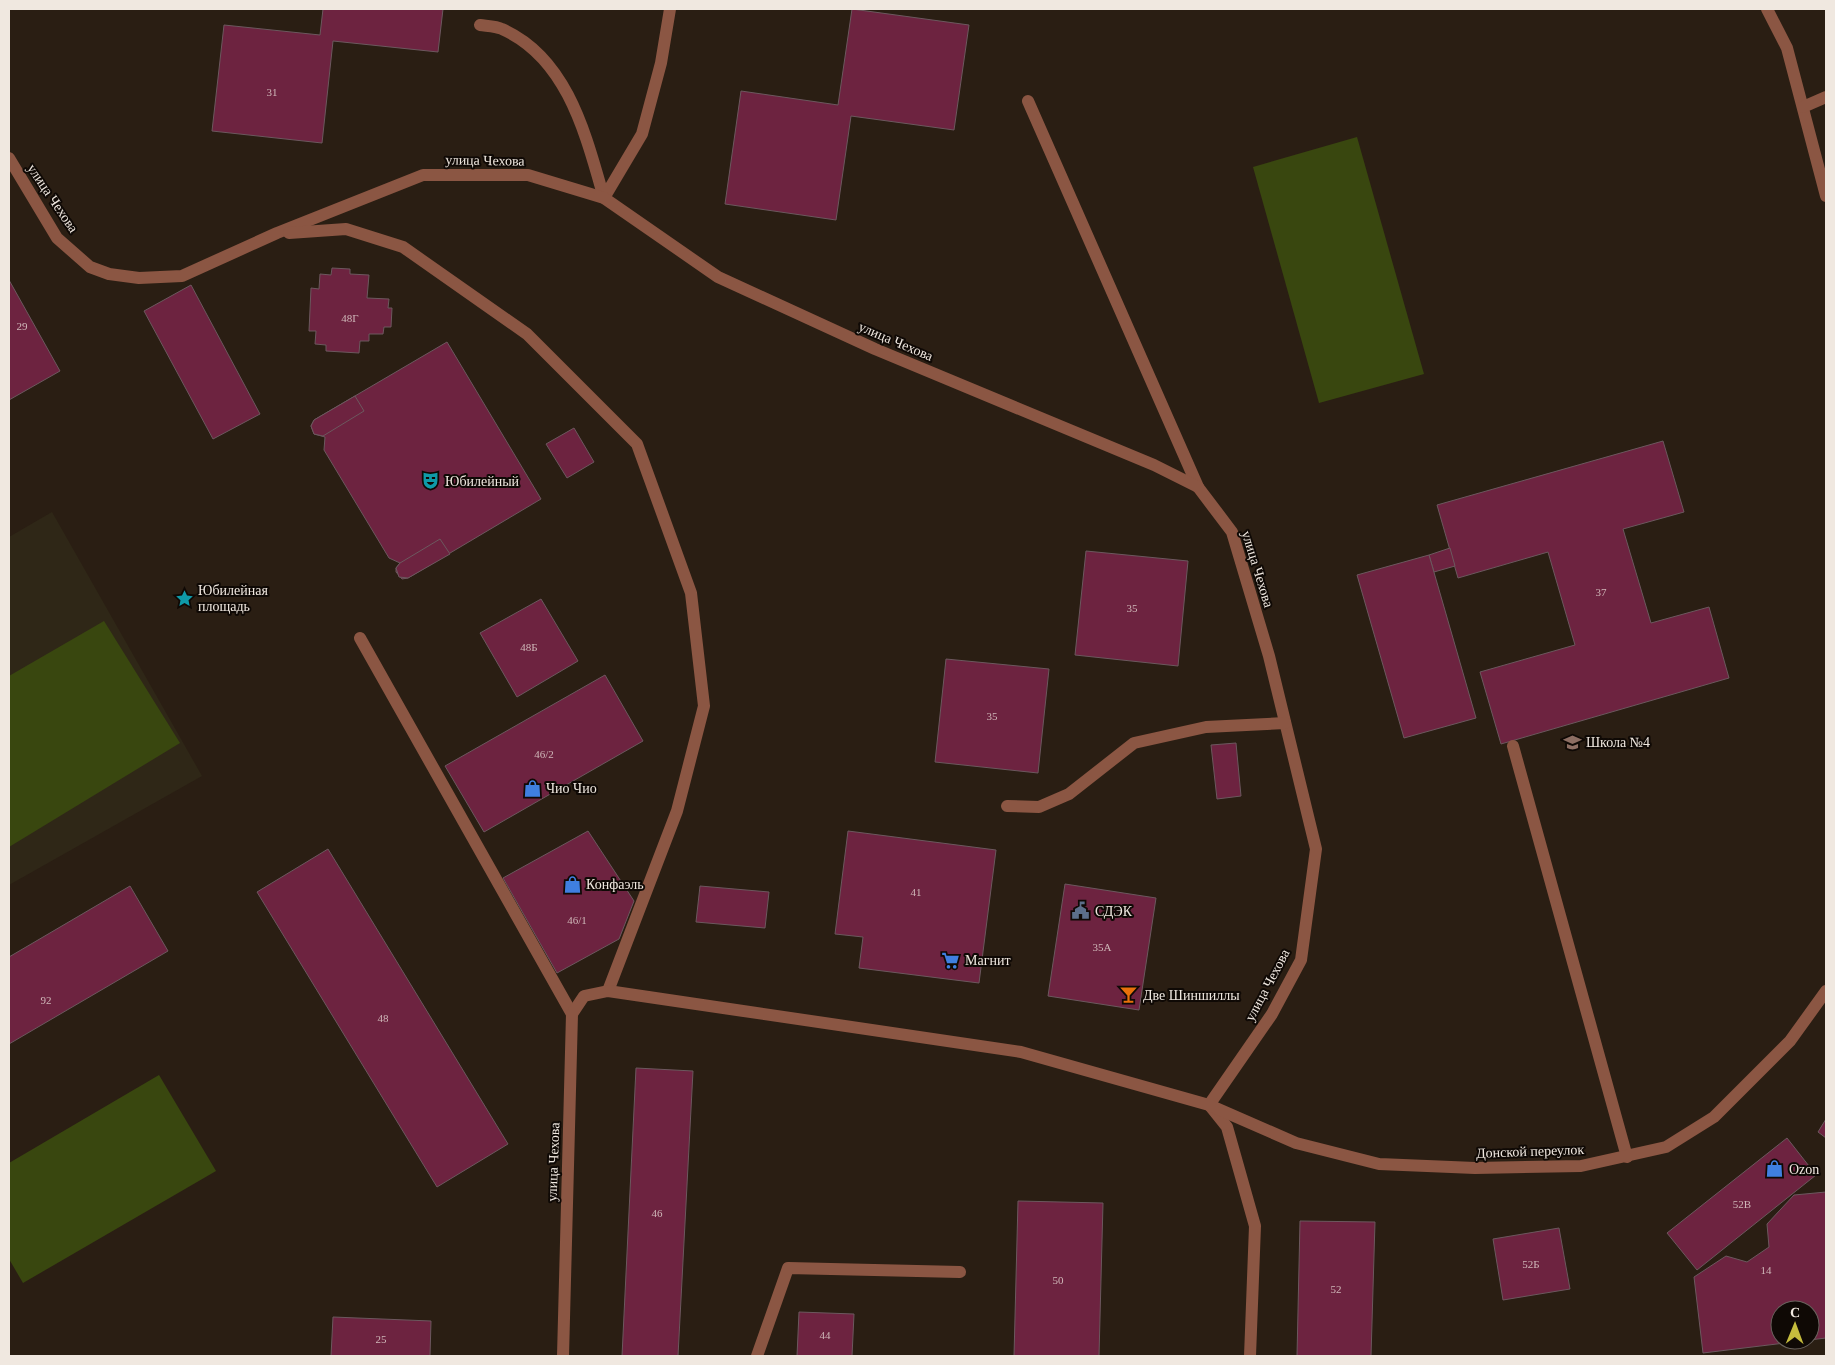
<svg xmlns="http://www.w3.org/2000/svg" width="1835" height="1365" font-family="Georgia,serif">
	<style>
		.commercial { fill: #2f2717 }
		.green { fill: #39470f }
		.building { fill: #6d2340; stroke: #6c585e; fill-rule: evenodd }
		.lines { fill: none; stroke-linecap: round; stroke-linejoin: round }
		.minor { stroke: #8b5643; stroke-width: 12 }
		.labels { text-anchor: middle; stroke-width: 4; stroke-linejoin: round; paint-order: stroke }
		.number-label { font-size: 11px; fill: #cfb7b8 }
		.street-label { font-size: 14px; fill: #f0e8e0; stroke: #0f0905 }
		.poi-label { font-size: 14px; fill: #f0e8e0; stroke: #0f0905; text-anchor: start }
	</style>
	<rect width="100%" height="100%" fill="#2a1e13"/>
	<path class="commercial" d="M 52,512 L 202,776 L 9,885 L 9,537 Z"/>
	<g class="green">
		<path d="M 1357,137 L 1424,374 L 1319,403 L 1253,167 Z"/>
		<path d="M 104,621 L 180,743 L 9,847 L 9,676 Z"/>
		<path d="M 159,1075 L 216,1171 L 23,1283 L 9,1259 L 9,1163 Z"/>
	</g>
	<g class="building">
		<path d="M 323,9 L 443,9 L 438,52 L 333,41 L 322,143 L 212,131 L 224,25 L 320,35 Z"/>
		<path d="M 852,9 L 969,25 L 954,130 L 851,116 L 836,220 L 725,204 L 741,91 L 838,105 Z"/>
		<path d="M 332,268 L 350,269 L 350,274 L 369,275 L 367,298 L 389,299 L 388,308 L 392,308 L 391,327 L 384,327 L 383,334 L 369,334 L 369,341 L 360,341 L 359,353 L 326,351 L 326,345 L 315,344 L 316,331 L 309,331 L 311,288 L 319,289 L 320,274 L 331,275 Z"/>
		<path d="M 9,280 L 60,371 L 9,400 Z"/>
		<path d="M 191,285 L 260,414 L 213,439 L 144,311 Z"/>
		<path d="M 447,342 L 541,499 L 408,578 L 402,579 L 396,572 L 396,568 L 400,563 L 389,558 L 324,450 L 325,437 L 314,434 L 311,426 L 314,420 Z"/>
		<path d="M 355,396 L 364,411 L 323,436 L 314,434 L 311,426 L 314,420 Z"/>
		<path d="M 574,428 L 594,462 L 567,478 L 546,444 Z"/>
		<path d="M 1663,441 L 1684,512 L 1623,529 L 1651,623 L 1709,607 L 1729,678 L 1501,744 L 1480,672 L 1575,645 L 1548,552 L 1458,578 L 1437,505 Z"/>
		<path d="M 440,539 L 450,554 L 408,578 L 399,577 L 396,568 L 400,563 Z"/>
		<path d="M 1450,548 L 1455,566 L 1434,572 L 1429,555 Z"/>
		<path d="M 1086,551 L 1188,561 L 1178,666 L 1075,655 Z"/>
		<path d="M 1429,555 L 1476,718 L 1404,738 L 1357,575 Z"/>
		<path d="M 541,599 L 578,661 L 517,697 L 480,633 Z"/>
		<path d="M 946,659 L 1049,669 L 1038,773 L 935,762 Z"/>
		<path d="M 605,675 L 643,741 L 484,832 L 445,766 Z"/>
		<path d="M 1236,743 L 1241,796 L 1217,799 L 1211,745 Z"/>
		<path d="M 588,831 L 634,901 L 619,939 L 557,973 L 503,878 Z"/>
		<path d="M 848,831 L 996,850 L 979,983 L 859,968 L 863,937 L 835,934 Z"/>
		<path d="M 328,849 L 508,1144 L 437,1187 L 257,892 Z"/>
		<path d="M 1065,884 L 1156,898 L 1139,1010 L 1048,996 Z"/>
		<path d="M 130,886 L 168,951 L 9,1044 L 9,957 Z"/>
		<path d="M 700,886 L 769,892 L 765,928 L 696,922 Z"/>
		<path d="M 636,1068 L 693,1071 L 678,1356 L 622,1356 Z"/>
		<path d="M 1826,1119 L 1826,1138 L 1818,1132 Z"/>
		<path d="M 1787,1138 L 1816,1175 L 1697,1270 L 1667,1233 Z"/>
		<path d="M 1826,1192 L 1826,1338 L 1703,1353 L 1694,1277 L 1726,1256 L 1747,1262 L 1769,1247 L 1767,1224 L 1794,1195 ZM 1780,1310 L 1810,1310 L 1810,1340 L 1780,1340 Z"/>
		<path d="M 1018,1201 L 1103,1203 L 1099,1356 L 1014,1356 Z"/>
		<path d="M 1300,1221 L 1375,1222 L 1371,1356 L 1297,1356 Z"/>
		<path d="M 1559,1228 L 1570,1289 L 1503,1300 L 1493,1239 Z"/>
		<path d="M 799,1312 L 854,1314 L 852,1356 L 797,1356 Z"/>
		<path d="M 333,1317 L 431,1321 L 430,1356 L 331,1356 Z"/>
	</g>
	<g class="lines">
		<g class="minor">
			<path d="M 1767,9 L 1787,48 L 1826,196"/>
			<path d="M 480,25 C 487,26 496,26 502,29 C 568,58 586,136 604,198 L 642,134 L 661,63 L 670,9"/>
			<path d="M 1028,101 L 1198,487"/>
			<path d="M 1803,107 L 1826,97"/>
			<path d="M 9,158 L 57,238 L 90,267 L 109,274 L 139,278 L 182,276 L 277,233 L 423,175 L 528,175 L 604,198 L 718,277 L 875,349 L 1154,465 L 1198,487 L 1232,532 L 1269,656 L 1316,849 L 1301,960 L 1272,1014 L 1209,1105"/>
			<path d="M 289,233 L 346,229 L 403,247 L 527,334 L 637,444 L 691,593 L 704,706 L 677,811 L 608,991"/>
			<path d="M 360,638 L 572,1014"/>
			<path d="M 1513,746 L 1627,1157"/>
			<path d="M 1007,806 L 1039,807 L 1069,794 L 1134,743 L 1206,727 L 1285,723"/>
			<path d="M 1211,1107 L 1227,1127 L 1255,1226 L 1250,1356"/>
			<path d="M 563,1356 L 572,1014 L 584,996 L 608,991 L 1021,1052 L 1209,1105 L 1296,1143 L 1379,1164 L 1475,1168 L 1581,1166 L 1666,1147 L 1714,1117 L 1790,1041 L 1826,991"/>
			<path d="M 757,1356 L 788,1268 L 960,1272"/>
		</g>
	</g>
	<defs>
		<symbol id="theatre-bare" viewBox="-9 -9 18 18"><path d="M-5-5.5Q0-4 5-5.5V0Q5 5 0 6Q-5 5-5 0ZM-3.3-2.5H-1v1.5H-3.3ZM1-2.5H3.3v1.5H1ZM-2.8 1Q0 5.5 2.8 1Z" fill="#0f9aa8" stroke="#0f0905" stroke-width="2.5" paint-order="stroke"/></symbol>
		<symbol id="sight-bare" viewBox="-9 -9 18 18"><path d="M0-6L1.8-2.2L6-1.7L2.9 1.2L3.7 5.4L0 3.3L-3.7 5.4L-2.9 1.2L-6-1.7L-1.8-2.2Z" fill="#0f9aa8" stroke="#0f0905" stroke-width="2.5" paint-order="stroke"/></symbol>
		<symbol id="school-bare" viewBox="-9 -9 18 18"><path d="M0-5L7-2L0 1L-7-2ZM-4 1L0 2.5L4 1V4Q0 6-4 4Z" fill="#8d6e63" stroke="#0f0905" stroke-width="2.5" paint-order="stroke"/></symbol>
		<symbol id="shop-bare" viewBox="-9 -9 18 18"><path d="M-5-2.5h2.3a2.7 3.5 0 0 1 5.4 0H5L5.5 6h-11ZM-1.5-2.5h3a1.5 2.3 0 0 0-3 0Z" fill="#3f7fe0" stroke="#0f0905" stroke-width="2.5" paint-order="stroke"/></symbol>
		<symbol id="civic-bare" viewBox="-9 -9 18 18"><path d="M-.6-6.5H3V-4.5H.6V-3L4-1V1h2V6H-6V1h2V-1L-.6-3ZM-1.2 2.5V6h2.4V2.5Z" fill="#5c6f8a" stroke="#0f0905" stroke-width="2.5" paint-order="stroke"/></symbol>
		<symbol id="supermarket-bare" viewBox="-9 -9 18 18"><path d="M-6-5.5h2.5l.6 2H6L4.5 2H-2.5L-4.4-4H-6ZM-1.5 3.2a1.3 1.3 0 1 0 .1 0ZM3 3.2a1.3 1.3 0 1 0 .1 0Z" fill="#3f7fe0" stroke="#0f0905" stroke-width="2.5" paint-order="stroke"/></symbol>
		<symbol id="bar-bare" viewBox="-9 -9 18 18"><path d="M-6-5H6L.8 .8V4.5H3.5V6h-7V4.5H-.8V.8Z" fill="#e8710a" stroke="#0f0905" stroke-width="2.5" paint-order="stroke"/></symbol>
	</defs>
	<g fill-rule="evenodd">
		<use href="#theatre-bare" x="418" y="468" width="25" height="25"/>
		<use href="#sight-bare" x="172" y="586" width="25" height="25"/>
		<use href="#school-bare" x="1560" y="730" width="25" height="25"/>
		<use href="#shop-bare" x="520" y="776" width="25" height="25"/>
		<use href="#shop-bare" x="560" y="872" width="25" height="25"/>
		<use href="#civic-bare" x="1068" y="898" width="25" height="25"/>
		<use href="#supermarket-bare" x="938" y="948" width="25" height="25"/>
		<use href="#bar-bare" x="1116" y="982" width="25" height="25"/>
		<use href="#shop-bare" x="1762" y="1156" width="25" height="25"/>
	</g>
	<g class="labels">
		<g class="number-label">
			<text x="272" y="96">31</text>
			<text x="350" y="322">48Г</text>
			<text x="22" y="330">29</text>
			<text x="1601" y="596">37</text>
			<text x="1132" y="612">35</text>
			<text x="529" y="651">48Б</text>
			<text x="992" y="720">35</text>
			<text x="544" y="758">46/2</text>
			<text x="916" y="896">41</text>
			<text x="577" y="924">46/1</text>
			<text x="1102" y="951">35А</text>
			<text x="46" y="1004">92</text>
			<text x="383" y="1022">48</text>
			<text x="1742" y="1208">52В</text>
			<text x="657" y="1217">46</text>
			<text x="1531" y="1268">52Б</text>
			<text x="1766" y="1274">14</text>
			<text x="1058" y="1284">50</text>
			<text x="1336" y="1293">52</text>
			<text x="825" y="1339">44</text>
			<text x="381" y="1343">25</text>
		</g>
		<g class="street-label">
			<text transform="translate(485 160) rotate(1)" y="5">улица Чехова</text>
			<text transform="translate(53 198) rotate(56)" y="5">улица Чехова</text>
			<text transform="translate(896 341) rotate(23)" y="5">улица Чехова</text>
			<text transform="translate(1258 569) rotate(73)" y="5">улица Чехова</text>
			<text transform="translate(1267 985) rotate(-62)" y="5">улица Чехова</text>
			<text transform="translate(1530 1151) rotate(-2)" y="5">Донской переулок</text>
			<text transform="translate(553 1162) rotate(-88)" y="5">улица Чехова</text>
		</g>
		<g class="poi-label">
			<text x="445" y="486">Юбилейный</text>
			<text x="198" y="595">Юбилейная<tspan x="198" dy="16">площадь</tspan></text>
			<text x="1586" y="747">Школа №4</text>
			<text x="546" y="793">Чио Чио</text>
			<text x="586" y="889">Конфаэль</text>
			<text x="1095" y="916">СДЭК</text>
			<text x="965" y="965">Магнит</text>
			<text x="1143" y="1000">Две Шиншиллы</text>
			<text x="1789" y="1174">Ozon</text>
		</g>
	</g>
	<rect width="1835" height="1365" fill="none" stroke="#f0e8e0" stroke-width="20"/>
	<g transform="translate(1795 1325) rotate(1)"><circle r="24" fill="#0f0905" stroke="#69625d"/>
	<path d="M0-4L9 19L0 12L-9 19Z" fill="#c5bc3d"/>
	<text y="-8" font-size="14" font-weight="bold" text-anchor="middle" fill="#f0e8e0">С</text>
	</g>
</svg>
